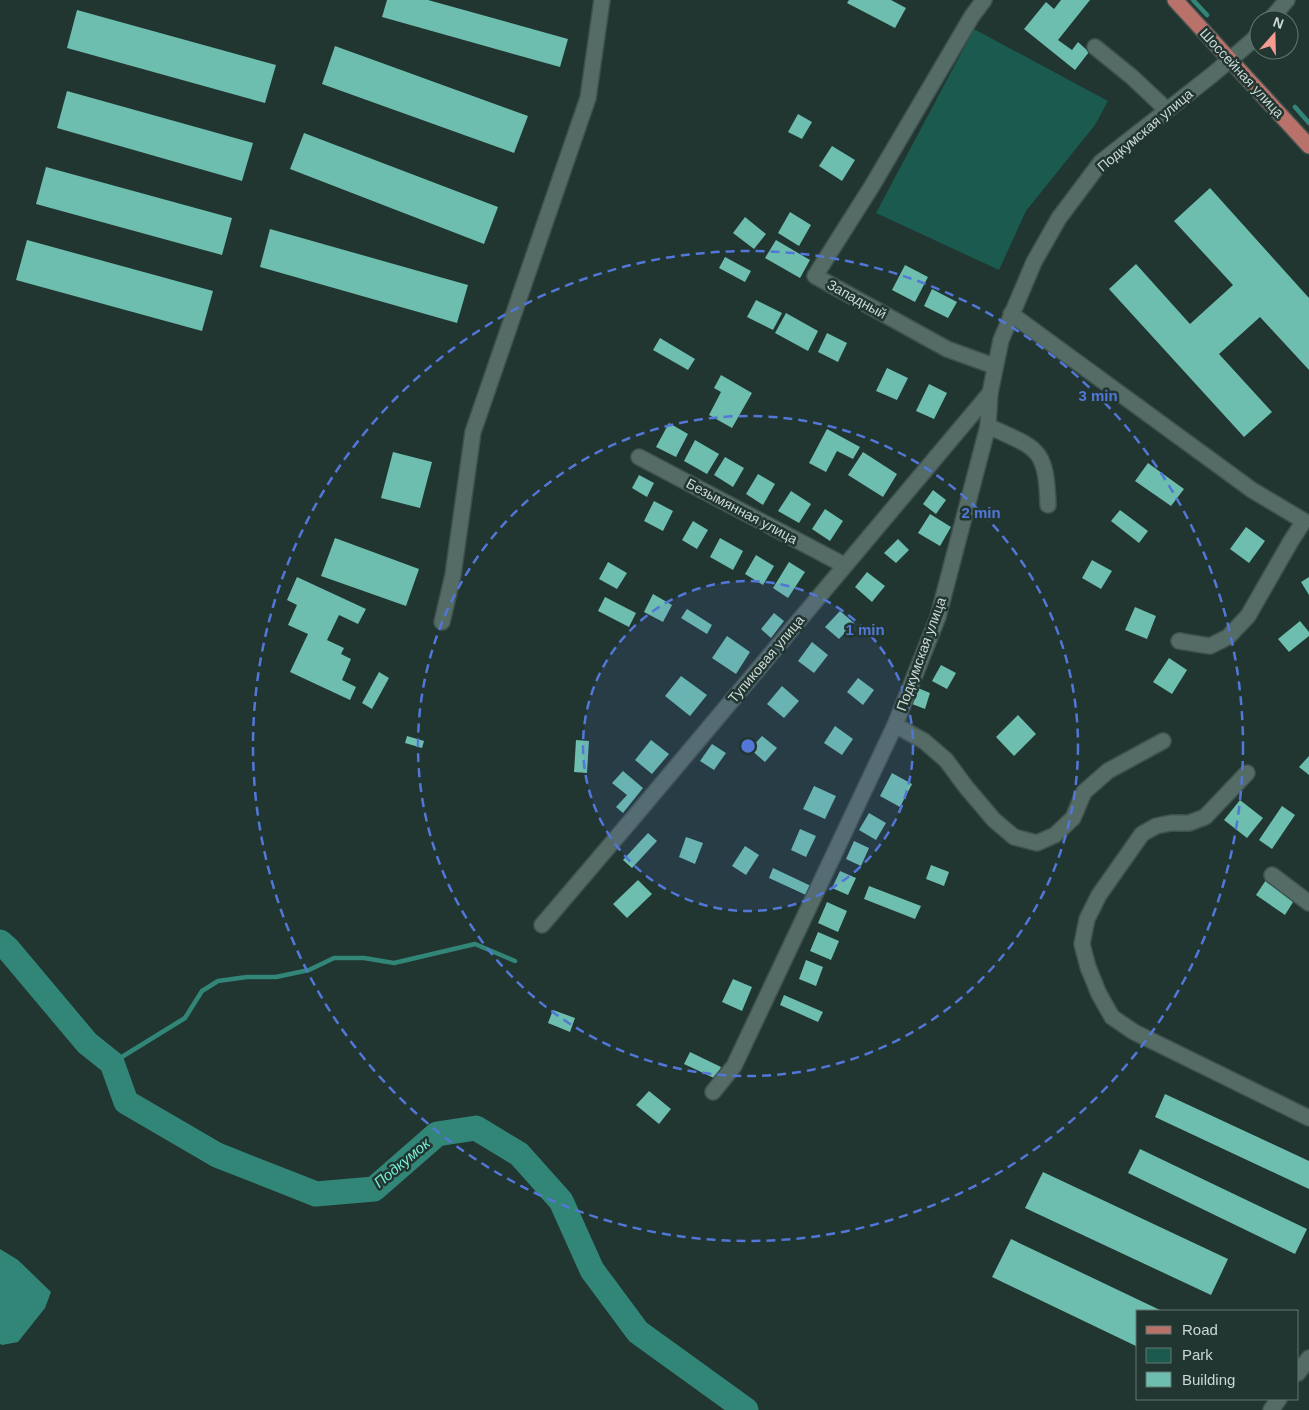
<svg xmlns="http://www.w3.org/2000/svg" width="1309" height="1410" font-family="Arial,sans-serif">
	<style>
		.green { fill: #1a5a4f }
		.water { fill: #328677 }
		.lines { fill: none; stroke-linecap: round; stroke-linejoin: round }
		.stream { stroke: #328677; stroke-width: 4.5 }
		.river { stroke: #328677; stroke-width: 25 }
		.building { fill: #6dbeae }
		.minor-casing { stroke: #3f514e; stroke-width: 18 }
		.major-casing { stroke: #3f514e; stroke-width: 18 }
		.minor { stroke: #556b65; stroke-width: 15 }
		.major { stroke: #b87269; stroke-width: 15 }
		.ring { fill: none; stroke: #5277d7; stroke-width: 2.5; stroke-dasharray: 9 6 }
		.labels { text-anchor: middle; stroke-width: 5; stroke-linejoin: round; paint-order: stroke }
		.street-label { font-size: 14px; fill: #ccd8d5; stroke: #213531 }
		.water-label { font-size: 15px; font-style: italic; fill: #76efd7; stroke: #213531 }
		.centre { fill: #5277d7; stroke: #213531; stroke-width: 2.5 }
		.ring-label { font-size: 15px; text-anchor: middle; font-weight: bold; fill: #5277d7; stroke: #213531; stroke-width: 5; stroke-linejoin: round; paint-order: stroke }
	</style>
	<rect width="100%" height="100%" fill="#213531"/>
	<path class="green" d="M 974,29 L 1108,101 L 1095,125 L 1026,211 L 999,270 L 876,213 Z"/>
	<path class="water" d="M 0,1249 L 18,1260 L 51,1292 L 45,1308 L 18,1342 L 2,1345 L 0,1344 Z"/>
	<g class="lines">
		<g class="stream">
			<path d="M 1193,0 L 1207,15"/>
			<path d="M 1295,107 L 1309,123"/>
			<path d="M 112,1063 L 185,1018 L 202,991 L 218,981 L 247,977 L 276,977 L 309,970 L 334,958 L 364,958 L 394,963 L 475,944 L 515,961"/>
		</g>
		<path class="river" d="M 0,942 L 8,949 L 87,1043 L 112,1063 L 126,1102 L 217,1155 L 316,1194 L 374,1189 L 437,1134 L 476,1128 L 519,1154 L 561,1201 L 592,1270 L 638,1332 L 746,1410"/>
	</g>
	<g class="building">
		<path d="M 387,0 L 428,0 L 568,39 L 560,67 L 382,17 Z"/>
		<path d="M 849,0 L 891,0 L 906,8 L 895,28 L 847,3 Z"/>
		<path d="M 1061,0 L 1090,0 L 1058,40 L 1072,50 L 1078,42 L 1089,52 L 1075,70 L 1024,29 L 1046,2 L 1054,9 Z"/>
		<path d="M 77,10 L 276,65 L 265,103 L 67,48 Z"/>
		<path d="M 335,46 L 528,116 L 514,153 L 322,84 Z"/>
		<path d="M 67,91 L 253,143 L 242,181 L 57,128 Z"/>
		<path d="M 798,114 L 812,122 L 802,139 L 788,132 Z"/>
		<path d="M 304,133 L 498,207 L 484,244 L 290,169 Z"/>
		<path d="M 832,146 L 855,160 L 842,181 L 819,166 Z"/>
		<path d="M 46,167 L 232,218 L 222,255 L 36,204 Z"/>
		<path d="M 1210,188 L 1309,298 L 1309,370 L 1260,317 L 1219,354 L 1272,412 L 1244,437 L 1109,289 L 1136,264 L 1190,324 L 1233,285 L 1174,221 Z"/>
		<path d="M 790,212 L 811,225 L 799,246 L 778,233 Z"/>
		<path d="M 745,217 L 766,234 L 754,249 L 733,233 Z"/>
		<path d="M 270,229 L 468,285 L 457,323 L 260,267 Z"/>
		<path d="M 27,240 L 213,291 L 202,331 L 16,280 Z"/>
		<path d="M 776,240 L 810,260 L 800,278 L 765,258 Z"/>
		<path d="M 725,257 L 751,271 L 745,282 L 719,268 Z"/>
		<path d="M 905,265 L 928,277 L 915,302 L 892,290 Z"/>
		<path d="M 932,289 L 957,302 L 948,318 L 924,306 Z"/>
		<path d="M 756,300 L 782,313 L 773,330 L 747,317 Z"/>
		<path d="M 786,313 L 818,331 L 808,351 L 775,333 Z"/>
		<path d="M 827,333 L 847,343 L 838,362 L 818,352 Z"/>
		<path d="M 660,338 L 695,359 L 688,370 L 653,350 Z"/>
		<path d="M 887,368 L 908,378 L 897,400 L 876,391 Z"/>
		<path d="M 721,375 L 752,393 L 732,428 L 709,415 L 721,392 L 714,388 Z"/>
		<path d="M 929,384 L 947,393 L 934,419 L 916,411 Z"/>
		<path d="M 669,423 L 688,434 L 676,457 L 656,447 Z"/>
		<path d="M 827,429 L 860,447 L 853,459 L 837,451 L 826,472 L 809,463 Z"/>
		<path d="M 695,440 L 719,454 L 707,474 L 684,461 Z"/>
		<path d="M 393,452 L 432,462 L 420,508 L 381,498 Z"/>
		<path d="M 863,452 L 897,474 L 883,497 L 848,475 Z"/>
		<path d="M 725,457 L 744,468 L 733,487 L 714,475 Z"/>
		<path d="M 1148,463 L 1184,489 L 1171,506 L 1135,481 Z"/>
		<path d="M 758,474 L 775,484 L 763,505 L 746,494 Z"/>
		<path d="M 639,475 L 654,483 L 647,497 L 632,488 Z"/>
		<path d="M 933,490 L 946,500 L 936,514 L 923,504 Z"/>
		<path d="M 791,491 L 811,504 L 799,523 L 778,511 Z"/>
		<path d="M 654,501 L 673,511 L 663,531 L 644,521 Z"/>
		<path d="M 825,509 L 843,521 L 830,541 L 812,529 Z"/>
		<path d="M 1120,510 L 1148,531 L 1139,543 L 1111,521 Z"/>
		<path d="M 930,514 L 951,527 L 940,546 L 918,533 Z"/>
		<path d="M 693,521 L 708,530 L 697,549 L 682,540 Z"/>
		<path d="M 1246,527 L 1265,541 L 1249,563 L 1230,549 Z"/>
		<path d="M 335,538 L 419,569 L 406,606 L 321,576 Z"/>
		<path d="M 720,538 L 743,551 L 733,570 L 710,557 Z"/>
		<path d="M 898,539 L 909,550 L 896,563 L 884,553 Z"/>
		<path d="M 756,555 L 774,566 L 763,585 L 745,574 Z"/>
		<path d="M 1092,560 L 1112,571 L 1101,589 L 1082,578 Z"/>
		<path d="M 608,562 L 627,573 L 617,589 L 599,579 Z"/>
		<path d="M 789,562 L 805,572 L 788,598 L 773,588 Z"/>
		<path d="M 867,572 L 885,586 L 872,602 L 855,587 Z"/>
		<path d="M 297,577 L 366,609 L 358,624 L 339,615 L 327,640 L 344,648 L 341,654 L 351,659 L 342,680 L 356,687 L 350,700 L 290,672 L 308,634 L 288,625 L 297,605 L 287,600 Z"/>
		<path d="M 1309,577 L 1309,595 L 1301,582 Z"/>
		<path d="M 653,594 L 672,605 L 663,622 L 644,612 Z"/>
		<path d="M 605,597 L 636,613 L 629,627 L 598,611 Z"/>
		<path d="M 1135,607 L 1156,616 L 1147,639 L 1125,630 Z"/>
		<path d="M 687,609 L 712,625 L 707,634 L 681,618 Z"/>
		<path d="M 840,611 L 854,623 L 839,639 L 825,627 Z"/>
		<path d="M 774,613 L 784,621 L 771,638 L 761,629 Z"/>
		<path d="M 1300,621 L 1309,632 L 1309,636 L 1289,652 L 1278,639 Z"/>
		<path d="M 727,636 L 750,652 L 736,674 L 712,658 Z"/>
		<path d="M 812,642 L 828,655 L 814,673 L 798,661 Z"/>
		<path d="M 1169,658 L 1187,670 L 1172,694 L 1153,682 Z"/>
		<path d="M 941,665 L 956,673 L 947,689 L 932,681 Z"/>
		<path d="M 379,672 L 389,678 L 372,709 L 362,703 Z"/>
		<path d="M 681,676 L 707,695 L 690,716 L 665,696 Z"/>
		<path d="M 858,678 L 874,690 L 863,705 L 847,692 Z"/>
		<path d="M 782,686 L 799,701 L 784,718 L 767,704 Z"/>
		<path d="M 918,688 L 930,693 L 925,709 L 912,704 Z"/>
		<path d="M 1018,715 L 1036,734 L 1014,756 L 996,737 Z"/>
		<path d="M 835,726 L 853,739 L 842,755 L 824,743 Z"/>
		<path d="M 407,736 L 424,741 L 422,748 L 405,743 Z"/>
		<path d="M 762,736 L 777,748 L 765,762 L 750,749 Z"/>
		<path d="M 576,740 L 589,741 L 587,773 L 574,772 Z"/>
		<path d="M 651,740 L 669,754 L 652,774 L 635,760 Z"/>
		<path d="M 712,744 L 726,753 L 714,770 L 700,761 Z"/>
		<path d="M 1309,756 L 1309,775 L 1299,767 Z"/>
		<path d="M 623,771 L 643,788 L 623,813 L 616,807 L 627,795 L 612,783 Z"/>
		<path d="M 892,773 L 912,784 L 900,807 L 880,796 Z"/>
		<path d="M 814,786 L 836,796 L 825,819 L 803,809 Z"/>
		<path d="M 1240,800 L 1263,818 L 1247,838 L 1224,820 Z"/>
		<path d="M 1282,806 L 1295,815 L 1272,849 L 1259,840 Z"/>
		<path d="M 869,813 L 886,823 L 876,840 L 859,830 Z"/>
		<path d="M 800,829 L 816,836 L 806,857 L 791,850 Z"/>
		<path d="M 648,833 L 657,841 L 632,868 L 623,860 Z"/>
		<path d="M 686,837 L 703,843 L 695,864 L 679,857 Z"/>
		<path d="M 854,841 L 869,848 L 861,866 L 846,859 Z"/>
		<path d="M 745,846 L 759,855 L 746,875 L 732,866 Z"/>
		<path d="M 931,865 L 949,872 L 944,886 L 926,879 Z"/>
		<path d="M 773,868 L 811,886 L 806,895 L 769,878 Z"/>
		<path d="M 840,871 L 856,878 L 848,895 L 832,888 Z"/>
		<path d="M 638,880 L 652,894 L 627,918 L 613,904 Z"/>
		<path d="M 1266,880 L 1295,899 L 1285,915 L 1256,895 Z"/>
		<path d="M 869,886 L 921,906 L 915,919 L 864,899 Z"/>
		<path d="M 827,902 L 847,911 L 838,932 L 818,923 Z"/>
		<path d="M 818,932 L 839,941 L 831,960 L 810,951 Z"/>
		<path d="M 806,960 L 823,967 L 816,986 L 799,979 Z"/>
		<path d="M 733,979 L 752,987 L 742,1011 L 722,1002 Z"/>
		<path d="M 784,995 L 823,1012 L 818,1022 L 780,1005 Z"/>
		<path d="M 553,1010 L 575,1018 L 570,1032 L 548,1023 Z"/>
		<path d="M 690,1052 L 721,1067 L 716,1079 L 684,1064 Z"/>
		<path d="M 649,1091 L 671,1109 L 659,1124 L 636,1105 Z"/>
		<path d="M 1165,1094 L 1309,1161 L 1309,1189 L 1155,1117 Z"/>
		<path d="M 1140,1149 L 1307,1229 L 1295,1254 L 1128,1173 Z"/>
		<path d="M 1043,1172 L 1228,1259 L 1211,1295 L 1025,1208 Z"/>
		<path d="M 1011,1239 L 1162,1311 L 1138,1311 L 1138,1347 L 992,1277 Z"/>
	</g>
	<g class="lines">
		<defs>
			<g id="minor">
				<path d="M 984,0 L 972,16 L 872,186 L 815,276 L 947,349 L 994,366"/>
				<path d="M 1270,20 L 1287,0"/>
				<path d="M 1095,47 L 1132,77 L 1167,110"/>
				<path d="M 1011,314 L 1252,490 L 1304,521 L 1291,541 L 1248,616 L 1228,637 L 1210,646 L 1179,641"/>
				<path d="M 988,426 C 1038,449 1046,447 1048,505"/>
				<path d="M 639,457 L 844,565"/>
				<path d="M 442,622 L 453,575 L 473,432 L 588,98 L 602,0"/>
				<path d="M 895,725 L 924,741 L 946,760 L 966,787 L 994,820 L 1014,837 L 1037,843 L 1055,835 L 1073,818 L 1084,792 L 1108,771 L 1163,741"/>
				<path d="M 1247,773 L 1205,817 L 1189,823 L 1171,823 L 1156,826 L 1142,834 L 1099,895 L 1087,919 L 1082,944 L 1088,967 L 1099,994 L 1112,1017 L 1134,1032 L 1309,1118"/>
				<path d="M 1272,875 L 1309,903"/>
				<path d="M 542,925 L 634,817 L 990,393"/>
				<path d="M 713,1092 L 734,1066 L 895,725 L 938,617 L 988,426 L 990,393 L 1001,340 L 1034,262 L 1059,218 L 1101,162 L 1212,75 L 1253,40 L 1259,33"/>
				<path d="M 1298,1373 L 1309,1358"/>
				<path d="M 1271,1410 L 1279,1399"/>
			</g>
			<path id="major" d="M 1175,0 L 1309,146"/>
		</defs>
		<use href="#minor" class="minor-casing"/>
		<use href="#major" class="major-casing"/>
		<use href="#minor" class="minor"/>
		<use href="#major" class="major"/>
	</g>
	<circle cx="748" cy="746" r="165" fill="#5277d7" fill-opacity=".12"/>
	<g class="ring">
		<circle cx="748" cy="746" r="165"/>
		<circle cx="748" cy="746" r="330"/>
		<circle cx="748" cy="746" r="495"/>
	</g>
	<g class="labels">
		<g class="street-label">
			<text transform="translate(1242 73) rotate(47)" y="5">Шоссейная улица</text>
			<text transform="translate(1145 130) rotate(-40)" y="5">Подкумская улица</text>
			<text transform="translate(857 299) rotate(29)" y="5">Западный</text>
			<text transform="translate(742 511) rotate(28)" y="5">Безымянная улица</text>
			<text transform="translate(921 654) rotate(-70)" y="5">Подкумская улица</text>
			<text transform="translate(766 659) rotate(-50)" y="5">Тупиковая улица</text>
		</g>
		<g class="water-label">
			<text transform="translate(402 1163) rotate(-40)" y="5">Подкумок</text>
		</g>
	</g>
	<circle cx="748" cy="746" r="8" class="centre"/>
	<g class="ring-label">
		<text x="1098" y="401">3 min</text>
		<text x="981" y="518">2 min</text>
		<text x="865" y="635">1 min</text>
	</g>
	<rect x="1136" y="1310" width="162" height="90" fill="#213531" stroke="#657673"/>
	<rect x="1146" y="1326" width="25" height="8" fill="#b87269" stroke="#657673"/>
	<text x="1182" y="1335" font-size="15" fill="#ccd8d5">Road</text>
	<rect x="1146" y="1348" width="25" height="15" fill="#1a5a4f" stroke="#657673"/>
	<text x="1182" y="1360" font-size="15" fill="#ccd8d5">Park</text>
	<rect x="1146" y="1372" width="25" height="15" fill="#6dbeae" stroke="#657673"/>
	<text x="1182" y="1385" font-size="15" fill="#ccd8d5">Building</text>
	<g transform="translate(1274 35) rotate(20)"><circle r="24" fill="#213531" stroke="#657673"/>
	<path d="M0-4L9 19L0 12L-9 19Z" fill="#f59c92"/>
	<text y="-8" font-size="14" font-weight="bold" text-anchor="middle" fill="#ccd8d5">N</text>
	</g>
</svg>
